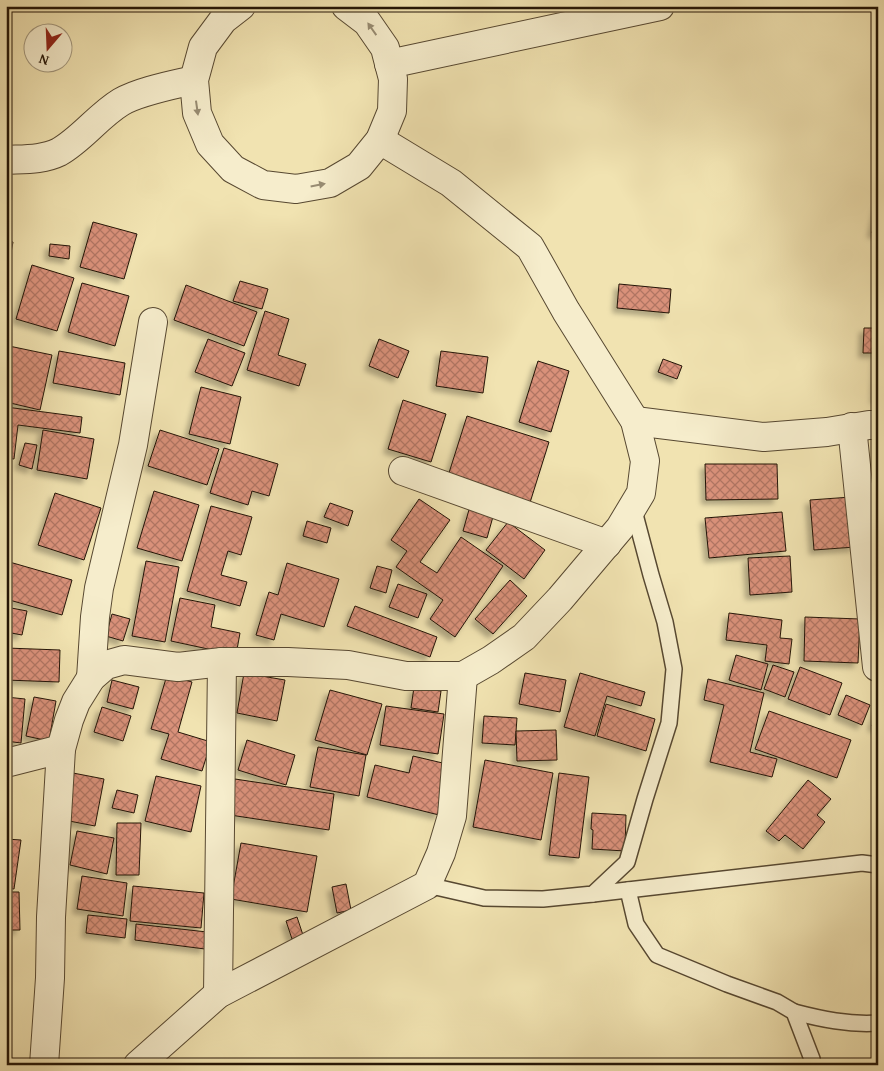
<svg xmlns="http://www.w3.org/2000/svg" width="884" height="1071" font-family="'Gentium Book Plus',serif">
	<style>
		.building { fill: url(#building-cross-hatch); stroke: #241506; filter: url(#shadow) }
		.lines { fill: none; stroke-linecap: round; stroke-linejoin: round }
		.service-casing { stroke: #574831; stroke-width: 18 }
		.minor-casing { stroke: #574831; stroke-width: 30 }
		.service { stroke: #f6edcc; stroke-width: 15 }
		.minor { stroke: #f6edcc; stroke-width: 28 }
		.oneway { fill: #988c73 }
	</style>
	<defs>
		<pattern id="building-cross-hatch" width="8" height="8" patternUnits="userSpaceOnUse" patternTransform="scale(1.25)"><rect width="8" height="8" fill="#d9917a"/><path d="M0 0l8 8M0 8l8-8" fill="none" stroke="#b07562"/></pattern>
		<filter id="shadow"><feDropShadow dx="-4.5" dy="4.5" stdDeviation="2.5" flood-color="#0004"/></filter>
	</defs>
	<rect width="100%" height="100%" fill="#f1e3b1"/>
	<filter id="stains"><feTurbulence type="fractalNoise" baseFrequency=".004" numOctaves="4"/><feColorMatrix values="0 0 0 0 .2 0 0 0 0 .09 0 0 0 0 .02 0 0 0 .5 -.17"/></filter>
	<radialGradient id="worn" r=".72"><stop offset=".6" stop-color="#630" stop-opacity="0"/><stop offset="1" stop-color="#630" stop-opacity=".3"/></radialGradient>
	<g class="building">
		<path d="M 878,204 L 878,234 L 872,233 Z"/>
		<path d="M 93,222 L 137,234 L 124,279 L 80,267 Z"/>
		<path d="M 6,240 L 13,242 L 8,269 L 6,269 Z"/>
		<path d="M 50,244 L 70,246 L 69,259 L 49,256 Z"/>
		<path d="M 32,265 L 74,278 L 57,331 L 16,319 Z"/>
		<path d="M 6,279 L 11,280 L 6,297 Z"/>
		<path d="M 240,281 L 268,289 L 262,309 L 233,301 Z"/>
		<path d="M 82,283 L 129,296 L 115,346 L 68,332 Z"/>
		<path d="M 619,284 L 671,289 L 669,313 L 617,308 Z"/>
		<path d="M 186,285 L 257,312 L 244,346 L 174,320 Z"/>
		<path d="M 265,311 L 289,319 L 278,355 L 306,364 L 299,386 L 247,370 Z"/>
		<path d="M 864,328 L 878,328 L 878,399 L 875,399 L 877,353 L 863,353 Z"/>
		<path d="M 208,339 L 245,353 L 232,386 L 195,372 Z"/>
		<path d="M 379,339 L 409,351 L 398,378 L 369,366 Z"/>
		<path d="M 9,346 L 52,355 L 40,410 L 6,402 L 6,359 Z"/>
		<path d="M 59,351 L 125,363 L 120,395 L 53,383 Z"/>
		<path d="M 441,351 L 488,357 L 483,393 L 436,386 Z"/>
		<path d="M 663,359 L 682,366 L 677,379 L 658,372 Z"/>
		<path d="M 538,361 L 569,371 L 551,432 L 519,422 Z"/>
		<path d="M 201,387 L 241,397 L 230,444 L 189,434 Z"/>
		<path d="M 403,400 L 446,414 L 431,462 L 388,449 Z"/>
		<path d="M 6,407 L 82,417 L 80,433 L 18,425 L 14,459 L 6,458 Z"/>
		<path d="M 467,416 L 549,442 L 528,509 L 448,476 Z"/>
		<path d="M 43,430 L 94,439 L 87,479 L 37,470 Z"/>
		<path d="M 160,430 L 219,449 L 207,485 L 148,466 Z"/>
		<path d="M 25,443 L 37,445 L 32,469 L 19,465 Z"/>
		<path d="M 224,448 L 278,464 L 269,496 L 252,491 L 248,505 L 210,493 Z"/>
		<path d="M 705,464 L 777,464 L 778,499 L 706,500 Z"/>
		<path d="M 154,491 L 199,505 L 182,561 L 137,548 Z"/>
		<path d="M 55,493 L 101,508 L 84,560 L 38,545 Z"/>
		<path d="M 851,497 L 855,547 L 814,550 L 810,500 Z"/>
		<path d="M 419,499 L 450,520 L 420,562 L 437,573 L 461,537 L 503,566 L 455,637 L 430,619 L 443,600 L 396,567 L 407,551 L 391,540 Z"/>
		<path d="M 330,503 L 353,511 L 348,526 L 324,517 Z"/>
		<path d="M 211,506 L 252,517 L 241,555 L 228,551 L 221,575 L 247,582 L 240,606 L 187,591 Z"/>
		<path d="M 470,506 L 494,513 L 487,538 L 463,531 Z"/>
		<path d="M 782,512 L 786,551 L 709,558 L 705,518 Z"/>
		<path d="M 307,521 L 331,528 L 327,543 L 303,536 Z"/>
		<path d="M 508,522 L 545,550 L 524,579 L 486,550 Z"/>
		<path d="M 790,556 L 792,592 L 750,595 L 748,558 Z"/>
		<path d="M 6,561 L 72,580 L 62,615 L 6,599 Z"/>
		<path d="M 146,561 L 179,567 L 165,642 L 132,636 Z"/>
		<path d="M 287,563 L 339,579 L 324,627 L 281,614 L 274,640 L 256,635 L 269,592 L 278,595 Z"/>
		<path d="M 377,566 L 392,570 L 386,593 L 370,588 Z"/>
		<path d="M 510,580 L 527,596 L 493,634 L 475,619 Z"/>
		<path d="M 398,584 L 427,594 L 418,618 L 389,607 Z"/>
		<path d="M 180,598 L 215,605 L 211,627 L 240,633 L 236,655 L 171,641 Z"/>
		<path d="M 355,606 L 437,637 L 430,657 L 347,626 Z"/>
		<path d="M 6,607 L 27,611 L 22,635 L 6,632 Z"/>
		<path d="M 729,613 L 782,620 L 780,638 L 792,639 L 789,664 L 765,661 L 767,645 L 726,640 Z"/>
		<path d="M 112,614 L 130,619 L 123,641 L 106,636 Z"/>
		<path d="M 805,617 L 860,619 L 858,663 L 804,661 Z"/>
		<path d="M 6,648 L 60,650 L 59,682 L 6,680 Z"/>
		<path d="M 736,655 L 768,664 L 761,690 L 729,680 Z"/>
		<path d="M 773,665 L 794,672 L 785,697 L 764,689 Z"/>
		<path d="M 800,667 L 842,683 L 830,715 L 788,699 Z"/>
		<path d="M 244,673 L 285,680 L 277,721 L 237,713 Z"/>
		<path d="M 525,673 L 566,680 L 560,712 L 519,704 Z"/>
		<path d="M 580,673 L 645,692 L 641,706 L 607,696 L 595,736 L 564,727 Z"/>
		<path d="M 167,675 L 192,682 L 178,732 L 211,742 L 202,771 L 161,759 L 169,734 L 151,729 Z"/>
		<path d="M 708,679 L 764,693 L 750,752 L 777,759 L 772,777 L 710,762 L 724,705 L 704,700 Z"/>
		<path d="M 112,680 L 139,687 L 133,709 L 107,702 Z"/>
		<path d="M 414,687 L 441,691 L 438,712 L 411,708 Z"/>
		<path d="M 330,690 L 382,704 L 367,755 L 315,740 Z"/>
		<path d="M 846,695 L 870,705 L 862,725 L 838,715 Z"/>
		<path d="M 6,697 L 25,699 L 21,743 L 6,741 Z"/>
		<path d="M 34,697 L 56,701 L 49,741 L 26,736 Z"/>
		<path d="M 606,704 L 655,719 L 646,751 L 597,736 Z"/>
		<path d="M 386,706 L 444,714 L 438,754 L 380,745 Z"/>
		<path d="M 878,706 L 878,728 L 872,726 Z"/>
		<path d="M 102,707 L 131,716 L 123,741 L 94,732 Z"/>
		<path d="M 769,711 L 851,740 L 837,778 L 755,749 Z"/>
		<path d="M 484,716 L 517,718 L 515,745 L 482,743 Z"/>
		<path d="M 556,730 L 557,760 L 517,761 L 516,731 Z"/>
		<path d="M 247,740 L 295,755 L 286,785 L 238,770 Z"/>
		<path d="M 318,747 L 366,755 L 359,796 L 310,787 Z"/>
		<path d="M 413,756 L 451,765 L 439,815 L 367,797 L 375,765 L 409,773 Z"/>
		<path d="M 485,760 L 553,773 L 541,840 L 473,827 Z"/>
		<path d="M 73,773 L 104,779 L 95,826 L 64,820 Z"/>
		<path d="M 559,773 L 589,777 L 579,858 L 549,855 Z"/>
		<path d="M 156,776 L 201,786 L 191,832 L 145,821 Z"/>
		<path d="M 235,779 L 334,794 L 329,830 L 230,815 Z"/>
		<path d="M 808,780 L 831,799 L 817,815 L 825,822 L 803,849 L 785,835 L 779,841 L 766,831 Z"/>
		<path d="M 117,790 L 138,795 L 134,813 L 112,808 Z"/>
		<path d="M 592,813 L 626,815 L 625,851 L 592,849 L 593,830 L 591,829 Z"/>
		<path d="M 117,823 L 141,823 L 139,875 L 116,875 Z"/>
		<path d="M 77,831 L 114,838 L 107,874 L 70,865 Z"/>
		<path d="M 6,839 L 21,840 L 14,889 L 6,888 Z"/>
		<path d="M 241,843 L 317,856 L 307,912 L 231,899 Z"/>
		<path d="M 82,876 L 127,883 L 123,916 L 77,909 Z"/>
		<path d="M 346,884 L 351,910 L 337,913 L 332,887 Z"/>
		<path d="M 133,886 L 204,893 L 201,928 L 130,921 Z"/>
		<path d="M 6,892 L 19,892 L 20,930 L 6,930 Z"/>
		<path d="M 88,915 L 127,919 L 125,938 L 86,933 Z"/>
		<path d="M 297,917 L 303,935 L 292,939 L 286,921 Z"/>
		<path d="M 136,924 L 207,932 L 205,949 L 135,940 Z"/>
	</g>
	<g class="lines">
		<defs>
			<g id="service">
				<path d="M 427,885 L 484,898 L 543,899 L 593,894 L 627,862 L 645,799 L 669,723 L 674,669 L 665,622 L 651,575 L 633,507"/>
				<path d="M 628,890 L 636,924 L 657,955 L 727,984 L 777,1002 L 794,1012 L 812,1059 L 813,1065"/>
				<path d="M 593,894 L 862,863 L 878,865"/>
				<path d="M 794,1012 C 821,1019 849,1025 878,1023"/>
			</g>
			<g id="minor">
				<path d="M 241,6 L 223,20 L 203,47 L 194,80 L 197,113 L 210,144 L 233,169 L 263,185 L 296,189 L 330,183 L 359,166 L 380,140 L 392,111 L 393,79 L 385,48 L 367,22 L 346,6"/>
				<path d="M 389,64 L 660,6"/>
				<path d="M 6,160 C 23,159 43,160 59,152 C 82,139 98,116 121,102 C 140,91 173,85 194,80"/>
				<path d="M 635,421 L 764,437 L 827,432 L 869,425 L 878,425"/>
				<path d="M 852,427 L 877,667"/>
				<path d="M 403,471 L 607,544"/>
				<path d="M 91,678 L 95,617 L 99,588 L 133,445 L 153,322"/>
				<path d="M 6,763 L 61,749"/>
				<path d="M 218,994 L 222,662"/>
				<path d="M 44,1065 L 50,978 L 51,917 L 61,749 L 69,720 L 76,702 L 91,678 L 106,665 L 124,660 L 178,667 L 222,662 L 288,662 L 348,665 L 406,676 L 463,676 L 491,660 L 524,637 L 560,599 L 620,528 L 641,493 L 645,461 L 635,421 L 566,311 L 530,247 L 451,183 L 380,140"/>
				<path d="M 138,1065 L 218,994 L 427,885 L 441,853 L 452,816 L 463,676"/>
			</g>
		</defs>
		<use href="#service" class="service-casing"/>
		<use href="#minor" class="minor-casing"/>
		<use href="#service" class="service"/>
		<use href="#minor" class="minor"/>
	</g>
	<defs><path id="oneway-solid" d="M-6-.8H1V-3.2L6.5 0L1 3.2V.8H-6Z" transform="scale(1.25)"/></defs>
	<g class="oneway">
		<use href="#oneway-solid" transform="translate(372 29) rotate(-125)"/>
		<use href="#oneway-solid" transform="translate(197 108) rotate(82)"/>
		<use href="#oneway-solid" transform="translate(318 185) rotate(-11)"/>
	</g>
	<rect width="884" height="1071" fill="none" stroke="#f1e3b1" stroke-width="25"/>
	<rect x="8" y="8" width="869" height="1056" fill="none" stroke="#241506" stroke-width="2.5"/>
	<rect x="12" y="12" width="859" height="1046" fill="none" stroke="#241506"/>
	<g transform="translate(48 48) rotate(199)"><circle r="24" fill="#f6edcc" stroke="#a2977d"/>
	<path d="M0-4L9 19L0 12L-9 19Z" fill="#8f2418"/>
	<text y="-8" font-size="14" font-weight="bold" text-anchor="middle" fill="#241506">N</text>
	</g>
	<rect width="100%" height="100%" filter="url(#stains)"/>
	<rect width="100%" height="100%" fill="url(#worn)"/>
</svg>
